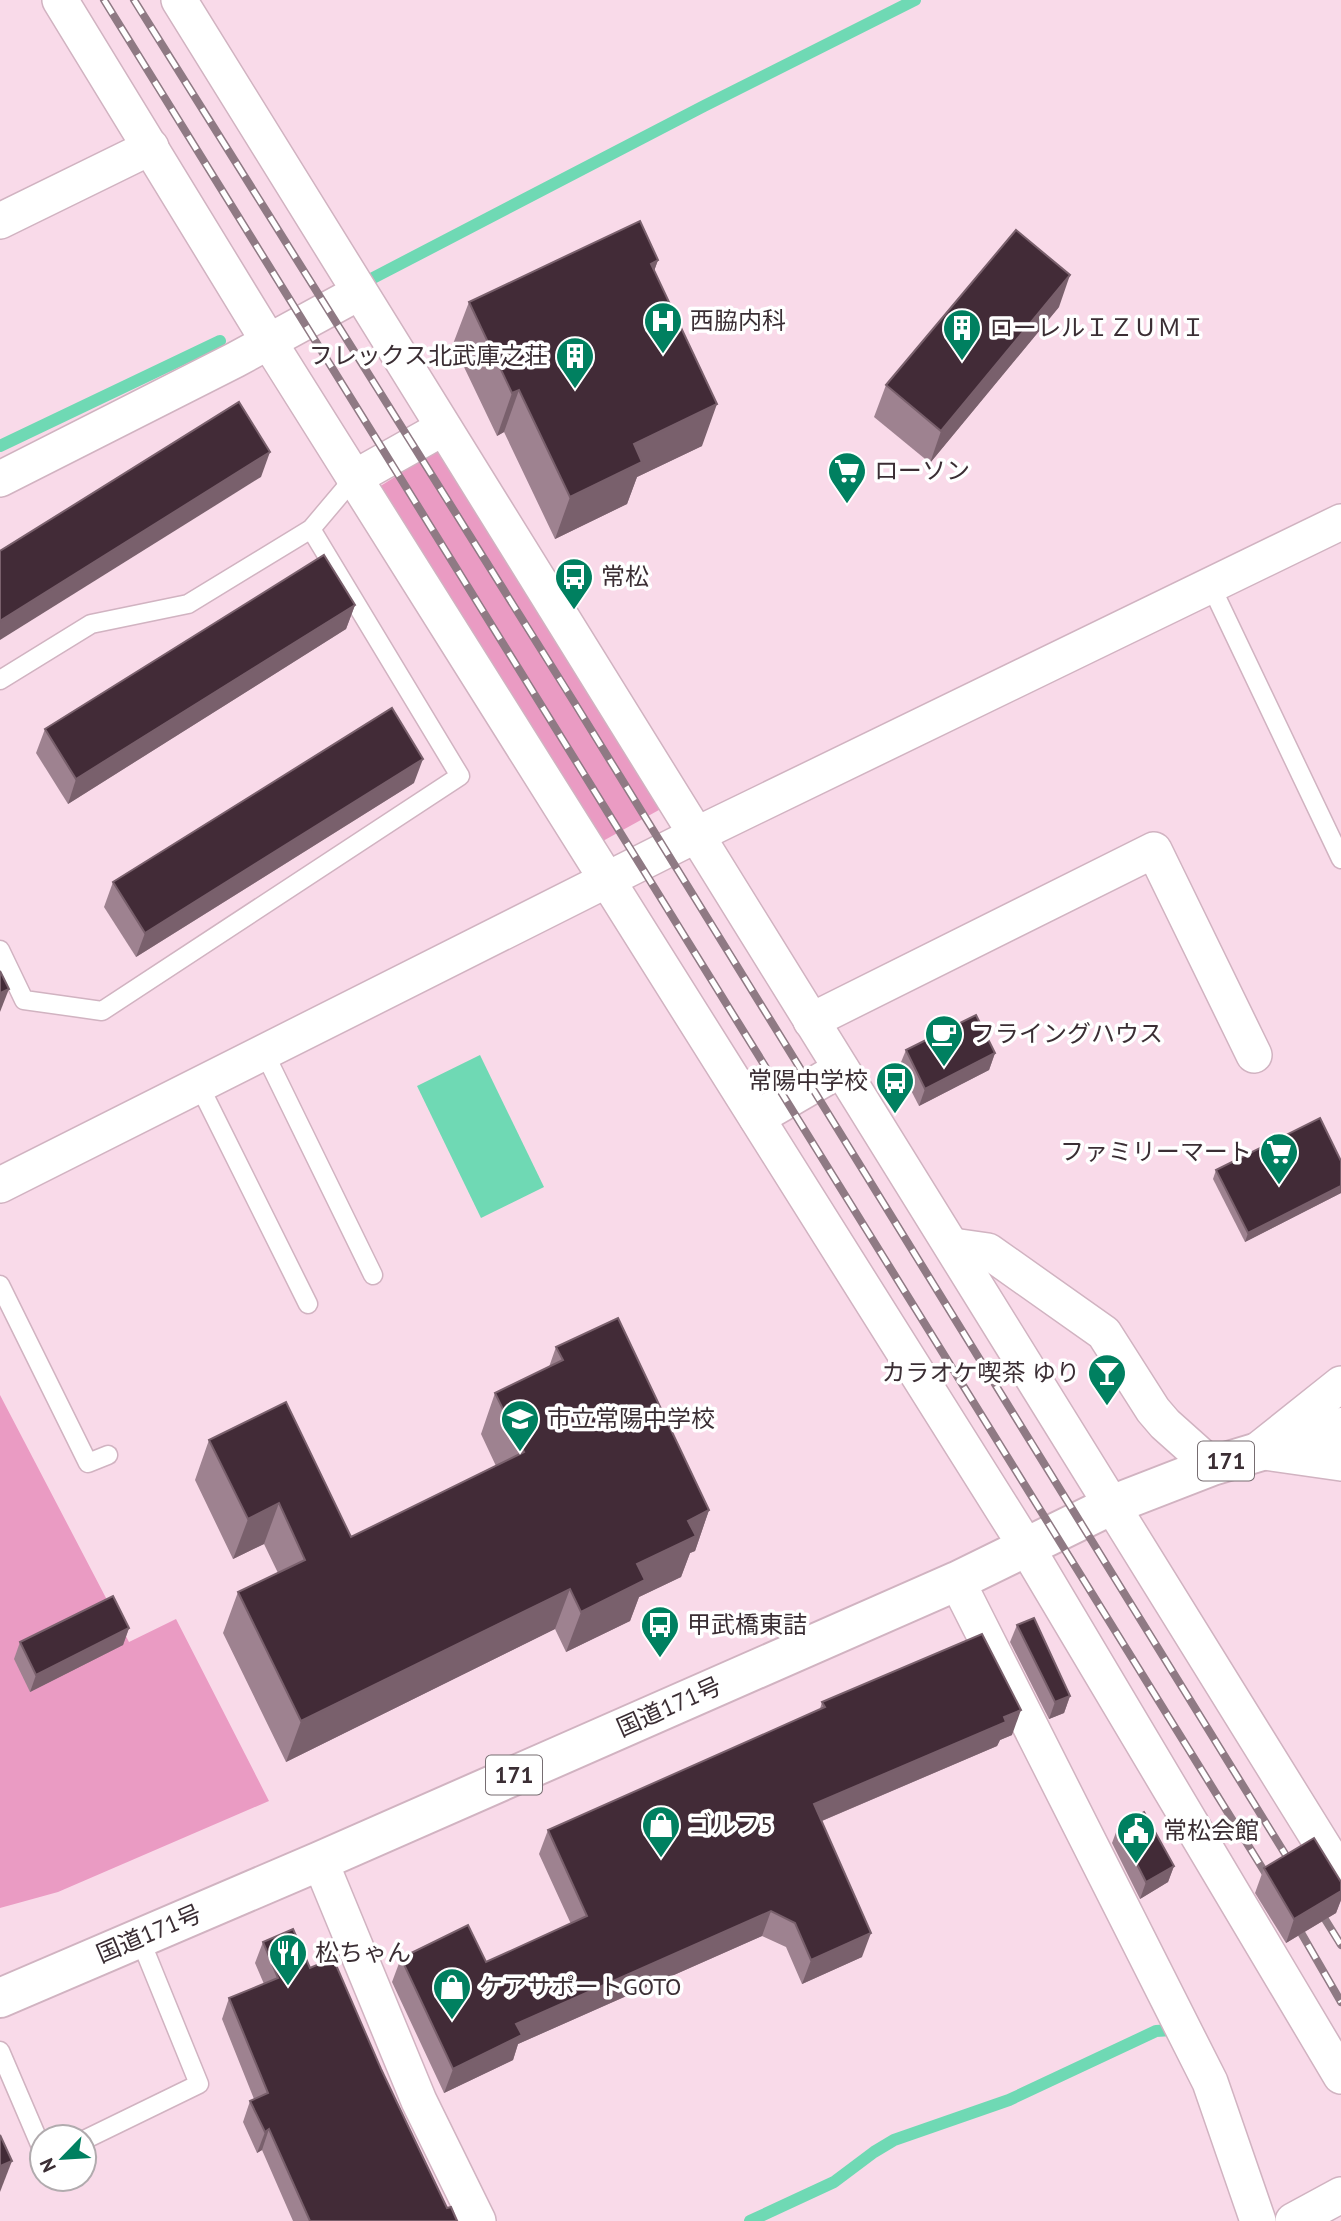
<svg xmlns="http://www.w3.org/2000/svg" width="1341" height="2221" font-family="'PT Sans','Noto Sans JP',sans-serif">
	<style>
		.green { fill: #ea9bc3 }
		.water { fill: #6fd9b4 }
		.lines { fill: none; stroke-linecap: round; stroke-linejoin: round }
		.stream { stroke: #6fd9b4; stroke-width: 12 }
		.lane-casing { stroke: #d1b3c1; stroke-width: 21 }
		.street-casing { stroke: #d1b3c1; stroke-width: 38 }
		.highway-casing { stroke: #d1b3c1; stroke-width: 42 }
		.lane { stroke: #fff; stroke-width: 18 }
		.street { stroke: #fff; stroke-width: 35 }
		.highway { stroke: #fff; stroke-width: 38 }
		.rail-casing { stroke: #8f7a84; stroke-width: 8 }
		.rail { stroke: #fff; stroke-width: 5; stroke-dasharray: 16; stroke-linecap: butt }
		.wall { fill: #9e8290 }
		.shaded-wall { fill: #79606c }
		.building { fill: #422b37; stroke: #79606c; stroke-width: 2 }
		.labels { text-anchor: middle; stroke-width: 7; stroke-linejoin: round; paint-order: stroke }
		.shield { fill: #fff; stroke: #766d71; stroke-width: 2 }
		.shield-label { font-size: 23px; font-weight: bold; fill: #3b2e34 }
		.poi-label { font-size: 24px; fill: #3b2e34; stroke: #fff; text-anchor: start }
		.street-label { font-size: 24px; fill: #3b2e34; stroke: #fff }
	</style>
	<rect width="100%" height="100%" fill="#f9dae9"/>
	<g class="green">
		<path d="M 444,446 L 668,805 L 592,847 L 371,492 Z"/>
		<path d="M 0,1395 L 129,1642 L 176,1619 L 269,1801 L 58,1892 L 0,1908 Z"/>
	</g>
	<path class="water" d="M 480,1055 L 544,1187 L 481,1218 L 417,1086 Z"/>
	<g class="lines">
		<g class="stream">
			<path d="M 373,278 L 704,106 L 915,0"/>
			<path d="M 0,446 L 220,341"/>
			<path d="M 750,2221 L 834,2182 L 874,2152 L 894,2140 L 1009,2100 L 1156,2031 L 1172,2030 L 1175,2035"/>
		</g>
		<defs>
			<g id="lane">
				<path d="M 1211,586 L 1341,859"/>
				<path d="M 0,680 L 91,624 L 188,604 L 311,529 L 354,478"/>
				<path d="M 0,950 L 24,1000 L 102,1011 L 460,776 L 311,529"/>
				<path d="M 264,1052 L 373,1275"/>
				<path d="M 199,1085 L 308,1304"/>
				<path d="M 0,1285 L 88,1463 L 108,1455"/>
				<path d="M 0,2051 L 42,2149"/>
				<path d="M 84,2140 L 199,2084 L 140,1939"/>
			</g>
			<g id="street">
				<path d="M 60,0 L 269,342 L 1027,1548 L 1341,2076"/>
				<path d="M 179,0 C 562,628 958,1247 1341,1875"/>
				<path d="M 0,221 L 151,147"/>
				<path d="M 354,478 L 443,428"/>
				<path d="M 0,479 L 235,360 L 358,293"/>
				<path d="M 811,1021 L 1154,850 L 1254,1055"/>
				<path d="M 757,1118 L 841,1069"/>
				<path d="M 0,1185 L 696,835 L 1341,522"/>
				<path d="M 953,1246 L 988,1251 L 1104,1333 L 1153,1410 L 1165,1424 L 1212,1466"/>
				<path d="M 1341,1384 L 1257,1451 L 1341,1463"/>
				<path d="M 957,1581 L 1210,2082 L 1258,2221"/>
				<path d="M 320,1861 L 419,2101 L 478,2221"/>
				<path d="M 1293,2221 L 1341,2195"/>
			</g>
			<path id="highway" d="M 0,1998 L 320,1861 L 957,1581 L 1114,1504 L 1212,1466 L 1341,1427"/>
		</defs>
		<use href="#lane" class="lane-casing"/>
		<use href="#street" class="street-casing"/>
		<use href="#highway" class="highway-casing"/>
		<use href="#lane" class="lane"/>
		<use href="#street" class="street"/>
		<use href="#highway" class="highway"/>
		<defs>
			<g id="rail">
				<path d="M 104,0 L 1274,1887"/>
				<path d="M 134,0 L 574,702 L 1295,1870"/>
				<path d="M 1315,1903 L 1341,1945"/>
				<path d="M 1292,1917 L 1341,2002"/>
			</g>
		</defs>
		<use href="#rail" class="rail-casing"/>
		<use href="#rail" class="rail"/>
	</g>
	<g class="wall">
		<path d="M 658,260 L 654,271 L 702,446 L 637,477 L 627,504 L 555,539 L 504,432 L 497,436 L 453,344 L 469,302 Z"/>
		<path d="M 1059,307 L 930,463 L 874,417 L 886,385 Z"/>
		<path d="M 355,605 L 346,629 L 68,804 L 36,753 L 45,729 Z"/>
		<path d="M 414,783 L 136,957 L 104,907 L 113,882 Z"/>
		<path d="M 906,1050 L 995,1053 L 989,1070 L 919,1106 L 899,1067 Z"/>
		<path d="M 1341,1161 L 1341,1193 L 1245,1242 L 1213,1179 L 1216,1170 Z"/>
		<path d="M 556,1347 L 709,1510 L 695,1551 L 690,1553 L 681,1577 L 639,1597 L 630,1621 L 566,1652 L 555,1629 L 286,1762 L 223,1633 L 238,1592 L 278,1573 L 264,1544 L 233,1559 L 195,1480 L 209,1440 L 351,1537 L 496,1466 L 481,1434 L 495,1393 L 549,1367 Z"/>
		<path d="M 1017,1625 L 1070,1696 L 1064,1713 L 1049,1719 L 1010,1642 Z"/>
		<path d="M 129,1628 L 123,1645 L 30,1692 L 14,1659 L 20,1642 Z"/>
		<path d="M 822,1702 L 1012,1735 L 1000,1740 L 997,1746 L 822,1821 L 862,1957 L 802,1984 L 786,1947 L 762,1936 L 518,2044 L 513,2060 L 444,2093 L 392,1982 L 401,1958 L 486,1962 L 571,1924 L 539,1854 L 548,1830 L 820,1709 Z"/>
		<path d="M 1118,1827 L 1174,1866 L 1168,1882 L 1140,1899 L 1112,1843 Z"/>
		<path d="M 1264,1868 L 1341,1882 L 1341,1900 L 1336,1913 L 1286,1943 L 1255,1893 Z"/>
		<path d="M 263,1942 L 310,1968 L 381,2069 L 447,2208 L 457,2221 L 293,2221 L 262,2150 L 257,2153 L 243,2122 L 250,2101 L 254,2099 L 222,2019 L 229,1998 L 264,1984 L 255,1963 Z"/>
	</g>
	<g class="shaded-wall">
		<path d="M 658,260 L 643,302 L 651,264 Z"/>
		<path d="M 1070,275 L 1059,307 L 930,463 L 941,431 Z"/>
		<path d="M 519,390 L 504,432 L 497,436 L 512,393 Z"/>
		<path d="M 717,404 L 702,446 L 637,477 L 627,504 L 555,539 L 570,497 L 634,444 Z"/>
		<path d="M 270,452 L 261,477 L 0,640 L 0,621 Z"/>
		<path d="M 355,605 L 346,629 L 68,804 L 76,779 Z"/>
		<path d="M 423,759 L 414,783 L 136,957 L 145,933 Z"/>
		<path d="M 9,989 L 0,1012 L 0,993 Z"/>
		<path d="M 995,1053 L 989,1070 L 919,1106 L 925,1089 Z"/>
		<path d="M 1341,1186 L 1341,1193 L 1245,1242 L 1248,1233 Z"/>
		<path d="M 279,1503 L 264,1544 L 233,1559 L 248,1519 Z"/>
		<path d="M 709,1510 L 695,1551 L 690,1553 L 681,1577 L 639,1597 L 630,1621 L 566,1652 L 581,1612 L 688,1521 Z"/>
		<path d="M 570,1589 L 555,1629 L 286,1762 L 301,1721 Z"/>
		<path d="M 129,1628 L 123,1645 L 30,1692 L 36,1675 Z"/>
		<path d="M 1070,1696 L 1064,1713 L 1049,1719 L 1055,1702 Z"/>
		<path d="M 1021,1710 L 1012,1735 L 1000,1740 L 997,1746 L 805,1828 L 814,1804 Z"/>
		<path d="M 1174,1866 L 1168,1882 L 1140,1899 L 1146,1882 Z"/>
		<path d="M 1341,1891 L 1341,1900 L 1336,1913 L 1286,1943 L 1294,1919 Z"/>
		<path d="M 771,1911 L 762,1936 L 518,2044 L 513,2060 L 444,2093 L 453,2069 L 516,2024 Z"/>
		<path d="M 871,1933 L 862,1957 L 802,1984 L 811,1960 Z"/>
		<path d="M 269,2129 L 262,2150 L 257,2153 L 265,2132 Z"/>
		<path d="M 12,2161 L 0,2192 L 0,2166 Z"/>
	</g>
	<g class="building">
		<path d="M 640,221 L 658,260 L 651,264 L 717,404 L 634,444 L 642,462 L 570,497 L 519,390 L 512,393 L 469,302 Z"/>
		<path d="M 1016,230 L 1070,275 L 941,431 L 886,385 Z"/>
		<path d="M 239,402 L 270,452 L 0,621 L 0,551 Z"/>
		<path d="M 324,555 L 355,605 L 76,779 L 45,729 Z"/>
		<path d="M 392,708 L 423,759 L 145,933 L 113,882 Z"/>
		<path d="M 0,971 L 9,989 L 0,993 Z"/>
		<path d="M 976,1015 L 995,1053 L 925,1089 L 906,1050 Z"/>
		<path d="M 1320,1118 L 1341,1161 L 1341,1186 L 1248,1233 L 1216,1170 Z"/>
		<path d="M 618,1318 L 709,1510 L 688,1521 L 696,1536 L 637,1564 L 645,1580 L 581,1612 L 570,1589 L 301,1721 L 238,1592 L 305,1560 L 279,1503 L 248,1519 L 209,1440 L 286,1402 L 351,1537 L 524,1452 L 495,1393 L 563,1360 L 556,1347 Z"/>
		<path d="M 113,1596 L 129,1628 L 36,1675 L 20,1642 Z"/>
		<path d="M 1034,1618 L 1070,1696 L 1055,1702 L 1017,1625 Z"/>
		<path d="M 982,1634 L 1021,1710 L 1004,1717 L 1006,1722 L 814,1804 L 871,1933 L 811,1960 L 795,1923 L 771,1911 L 516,2024 L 522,2035 L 453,2069 L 401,1958 L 468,1925 L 486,1962 L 587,1916 L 548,1830 L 825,1707 L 822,1702 Z"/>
		<path d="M 1144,1812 L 1174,1866 L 1146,1882 L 1118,1827 Z"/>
		<path d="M 1314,1838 L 1341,1882 L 1341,1891 L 1294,1919 L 1264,1868 Z"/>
		<path d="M 293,1929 L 310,1968 L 333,1958 L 381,2069 L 447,2208 L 451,2207 L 457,2221 L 310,2221 L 269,2129 L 265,2132 L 250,2101 L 268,2093 L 229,1998 L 278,1978 L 263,1942 Z"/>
		<path d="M 0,2135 L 12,2161 L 0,2166 Z"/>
	</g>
	<defs>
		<symbol id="hospital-pin" viewBox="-11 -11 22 30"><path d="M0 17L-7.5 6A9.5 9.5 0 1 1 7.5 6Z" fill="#008060" stroke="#fff"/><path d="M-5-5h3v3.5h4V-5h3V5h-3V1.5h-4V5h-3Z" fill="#fff"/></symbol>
		<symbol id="building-pin" viewBox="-11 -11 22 30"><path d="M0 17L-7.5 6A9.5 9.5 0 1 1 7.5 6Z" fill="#008060" stroke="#fff"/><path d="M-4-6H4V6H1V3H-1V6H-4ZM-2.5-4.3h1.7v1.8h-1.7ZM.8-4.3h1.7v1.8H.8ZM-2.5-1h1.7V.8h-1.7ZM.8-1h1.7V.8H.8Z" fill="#fff"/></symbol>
		<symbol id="supermarket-pin" viewBox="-11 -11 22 30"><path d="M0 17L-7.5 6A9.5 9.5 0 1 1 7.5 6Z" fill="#008060" stroke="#fff"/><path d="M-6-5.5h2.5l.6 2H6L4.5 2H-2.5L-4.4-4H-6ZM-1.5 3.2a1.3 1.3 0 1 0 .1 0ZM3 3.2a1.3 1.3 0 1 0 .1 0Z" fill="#fff"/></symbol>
		<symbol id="bus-pin" viewBox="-11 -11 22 30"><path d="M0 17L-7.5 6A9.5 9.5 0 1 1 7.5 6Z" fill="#008060" stroke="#fff"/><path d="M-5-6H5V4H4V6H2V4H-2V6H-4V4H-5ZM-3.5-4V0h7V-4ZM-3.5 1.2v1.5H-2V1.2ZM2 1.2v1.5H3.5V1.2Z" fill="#fff"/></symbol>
		<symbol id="cafe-pin" viewBox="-11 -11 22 30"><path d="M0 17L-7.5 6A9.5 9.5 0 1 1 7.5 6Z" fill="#008060" stroke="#fff"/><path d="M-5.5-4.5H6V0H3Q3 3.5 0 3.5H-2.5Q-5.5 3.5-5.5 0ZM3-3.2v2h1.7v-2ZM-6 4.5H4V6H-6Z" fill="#fff"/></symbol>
		<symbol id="bar-pin" viewBox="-11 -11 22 30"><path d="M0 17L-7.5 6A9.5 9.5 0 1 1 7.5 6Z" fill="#008060" stroke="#fff"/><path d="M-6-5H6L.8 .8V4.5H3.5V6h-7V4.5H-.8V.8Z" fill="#fff"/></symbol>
		<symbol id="school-pin" viewBox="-11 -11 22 30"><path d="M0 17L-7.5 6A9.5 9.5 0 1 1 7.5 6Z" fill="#008060" stroke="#fff"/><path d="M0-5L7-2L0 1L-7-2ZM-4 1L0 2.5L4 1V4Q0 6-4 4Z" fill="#fff"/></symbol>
		<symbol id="shop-pin" viewBox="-11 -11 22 30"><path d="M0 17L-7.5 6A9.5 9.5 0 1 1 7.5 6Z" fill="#008060" stroke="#fff"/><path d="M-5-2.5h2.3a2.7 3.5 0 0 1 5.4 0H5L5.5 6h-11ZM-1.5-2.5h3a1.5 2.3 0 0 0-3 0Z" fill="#fff"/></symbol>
		<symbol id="civic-pin" viewBox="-11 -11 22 30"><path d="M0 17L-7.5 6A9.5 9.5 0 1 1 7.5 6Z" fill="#008060" stroke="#fff"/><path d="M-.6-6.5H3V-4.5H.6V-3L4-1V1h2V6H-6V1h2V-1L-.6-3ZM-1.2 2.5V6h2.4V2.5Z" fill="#fff"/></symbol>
		<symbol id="restaurant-pin" viewBox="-11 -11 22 30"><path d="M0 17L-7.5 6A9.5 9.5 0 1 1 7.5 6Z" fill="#008060" stroke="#fff"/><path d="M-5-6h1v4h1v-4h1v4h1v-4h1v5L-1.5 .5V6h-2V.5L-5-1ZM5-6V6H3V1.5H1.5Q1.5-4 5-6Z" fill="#fff"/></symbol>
	</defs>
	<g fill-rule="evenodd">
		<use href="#hospital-pin" x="641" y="299" width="44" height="60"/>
		<use href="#building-pin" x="940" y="306" width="44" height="60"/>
		<use href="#building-pin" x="553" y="334" width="44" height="60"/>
		<use href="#supermarket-pin" x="825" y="449" width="44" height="60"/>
		<use href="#bus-pin" x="552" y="555" width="44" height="60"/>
		<use href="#cafe-pin" x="922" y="1012" width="44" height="60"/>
		<use href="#bus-pin" x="873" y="1059" width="44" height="60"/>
		<use href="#supermarket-pin" x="1257" y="1130" width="44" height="60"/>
		<use href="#bar-pin" x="1085" y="1351" width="44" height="60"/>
		<use href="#school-pin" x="498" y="1397" width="44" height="60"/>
		<use href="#bus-pin" x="638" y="1603" width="44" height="60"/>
		<use href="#shop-pin" x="639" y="1803" width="44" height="60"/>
		<use href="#civic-pin" x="1114" y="1809" width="44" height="60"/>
		<use href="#restaurant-pin" x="266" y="1931" width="44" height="60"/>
		<use href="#shop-pin" x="430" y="1965" width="44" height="60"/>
	</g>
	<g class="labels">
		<g class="shield">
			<rect x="1198" y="1441.5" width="56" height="39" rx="5"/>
			<rect x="486" y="1755.5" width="56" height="39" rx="5"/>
		</g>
		<g class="shield-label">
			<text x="1226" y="1469">171</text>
			<text x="514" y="1783">171</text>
		</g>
		<g class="poi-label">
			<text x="690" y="329">西脇内科</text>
			<text x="989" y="336">ローレルＩＺＵＭＩ</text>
			<text x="548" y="364" text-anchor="end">フレックス北武庫之荘</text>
			<text x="874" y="479">ローソン</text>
			<text x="601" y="585">常松</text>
			<text x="971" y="1042">フライングハウス</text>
			<text x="868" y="1089" text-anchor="end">常陽中学校</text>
			<text x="1252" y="1160" text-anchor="end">ファミリーマート</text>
			<text x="1080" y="1381" text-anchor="end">カラオケ喫茶 ゆり</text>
			<text x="547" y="1427">市立常陽中学校</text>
			<text x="687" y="1633">甲武橋東詰</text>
			<text x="688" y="1833">ゴルフ5</text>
			<text x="1163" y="1839">常松会館</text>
			<text x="315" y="1961">松ちゃん</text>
			<text x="479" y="1995">ケアサポートGOTO</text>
		</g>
		<g class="street-label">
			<text transform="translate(669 1707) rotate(-24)" y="8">国道171号</text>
			<text transform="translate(149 1934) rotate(-23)" y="8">国道171号</text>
		</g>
	</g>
	<g transform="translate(63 2158) rotate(245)"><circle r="33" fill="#ffffff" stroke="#b1abae" stroke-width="2"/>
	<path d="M0-5L12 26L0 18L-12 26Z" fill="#008060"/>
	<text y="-10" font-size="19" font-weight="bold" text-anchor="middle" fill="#3b2e34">N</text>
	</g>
</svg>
